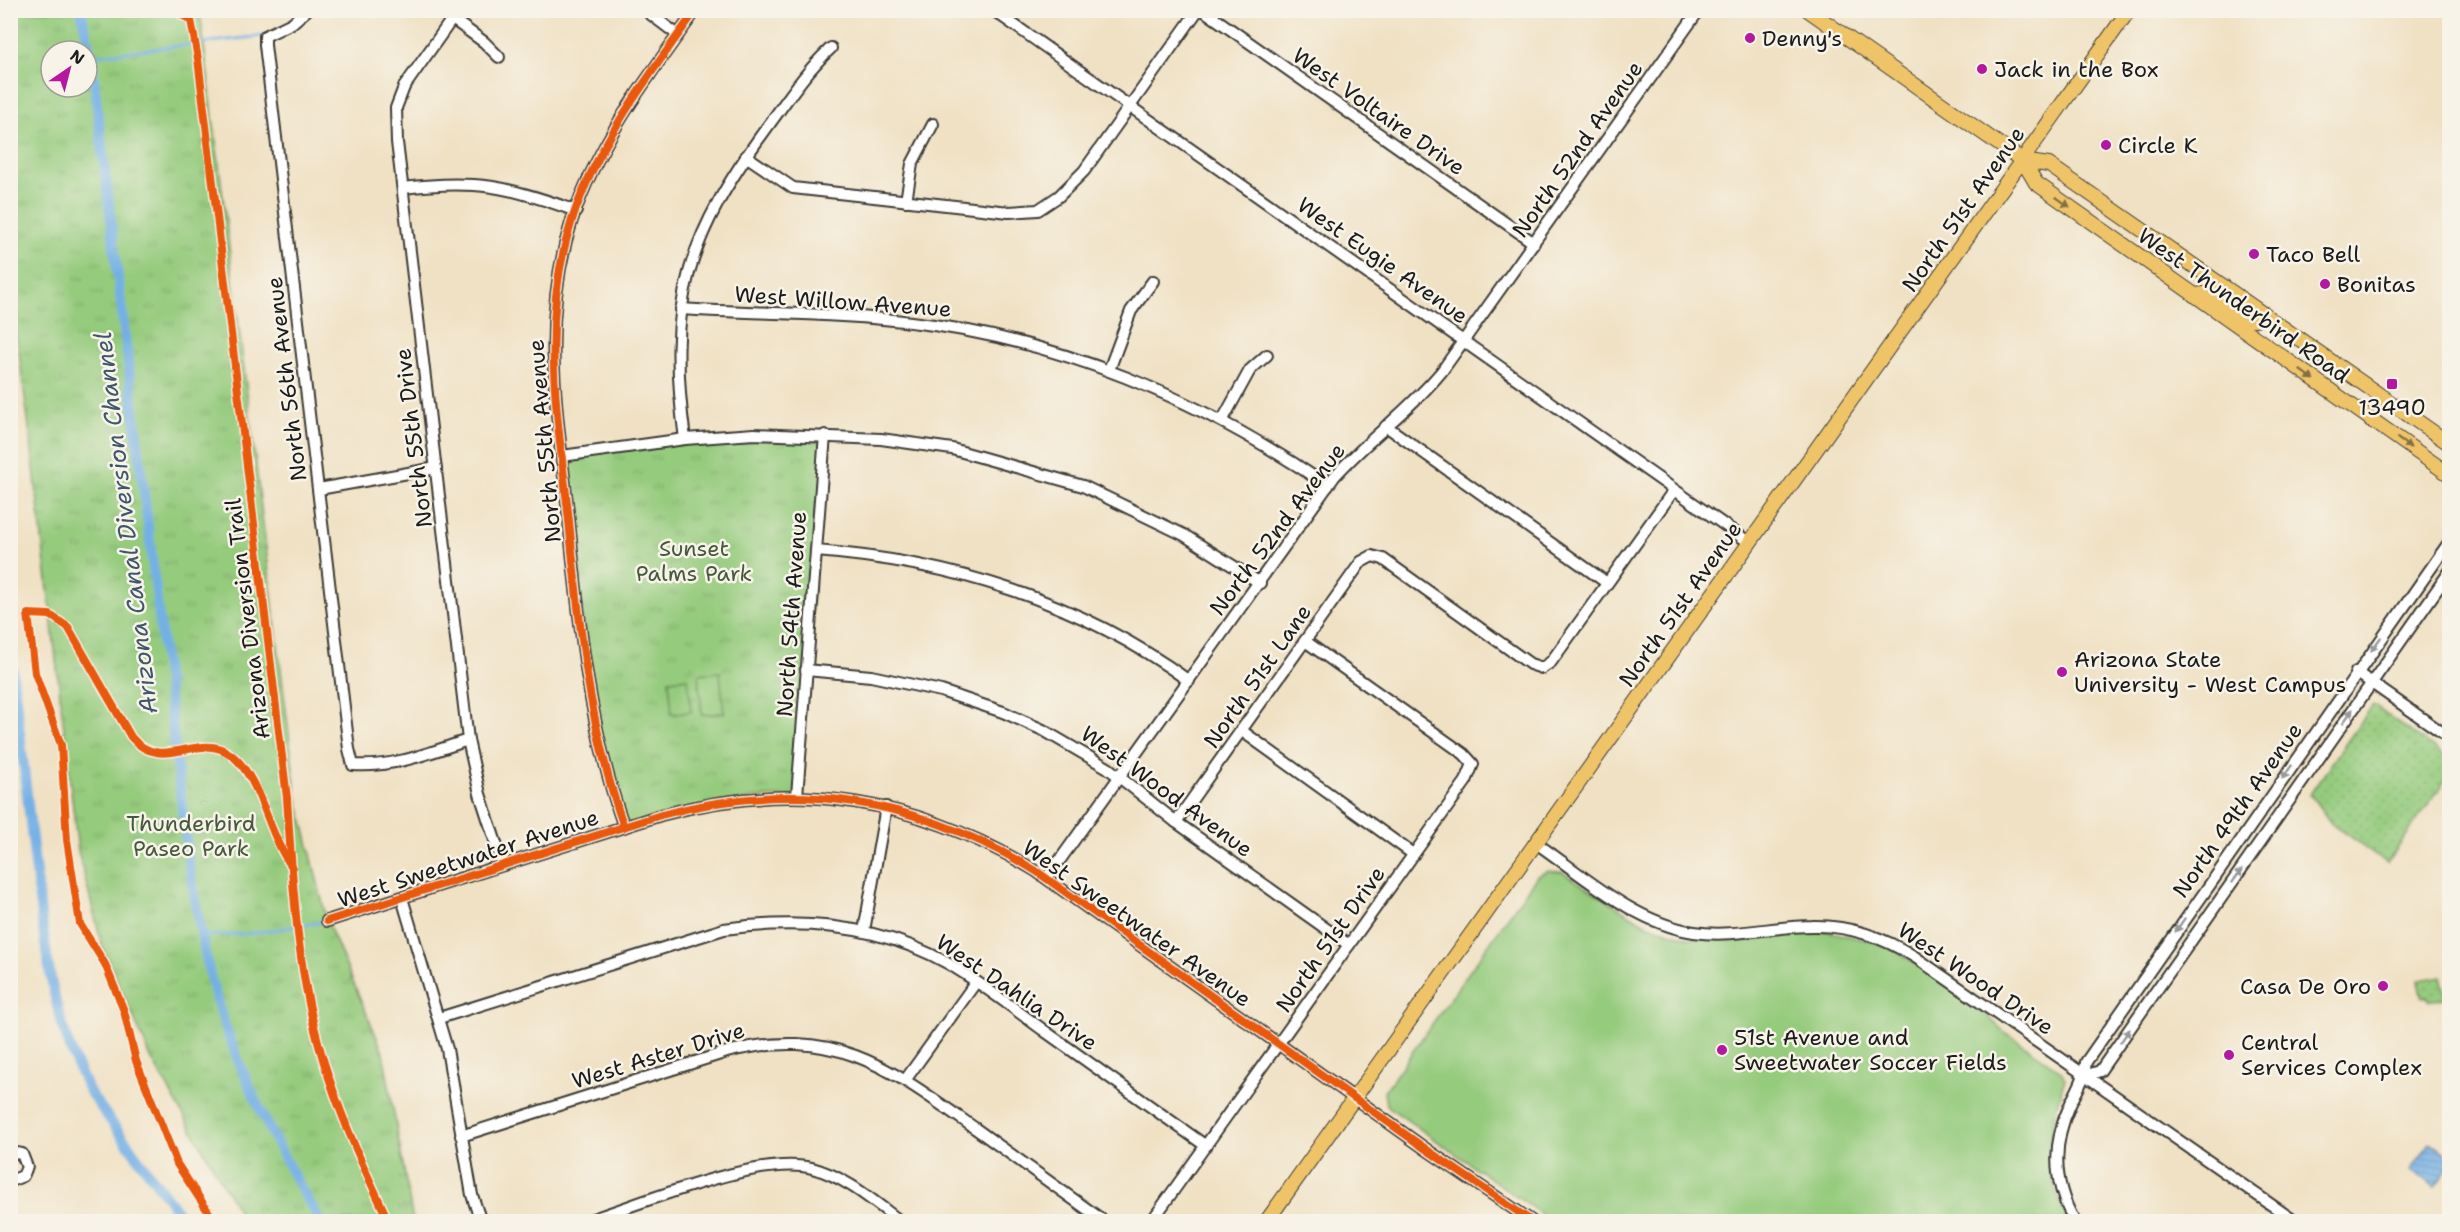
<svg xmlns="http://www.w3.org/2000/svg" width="2460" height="1232" font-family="'Shantell Sans',sans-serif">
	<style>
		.grass { fill: url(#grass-dots); stroke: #58744c; stroke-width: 1.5 }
		.park { fill: url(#park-tufts); stroke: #58744c; stroke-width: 1.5; fill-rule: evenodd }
		.pitch { fill: #95cb7d; stroke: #58744c; stroke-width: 1.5 }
		.water { fill: url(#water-rules); stroke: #486680; stroke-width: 1.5 }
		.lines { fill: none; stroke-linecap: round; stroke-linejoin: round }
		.stream { stroke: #74b0e5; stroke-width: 3 }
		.canal { stroke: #74b0e5; stroke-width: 10 }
		.minor-casing { stroke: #3c3a35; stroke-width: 14 }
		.major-casing { stroke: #3c3a35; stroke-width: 16 }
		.minor { stroke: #fff; stroke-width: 10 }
		.major { stroke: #efc469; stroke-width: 14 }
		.cycleway-casing { stroke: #f7f3e8; stroke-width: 11 }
		.cycleway { stroke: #e8590c; stroke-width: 8 }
		.oneway { fill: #867042 }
		.oneway2 { fill: #999 }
		.poi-dot { fill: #b5179e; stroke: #f7f3e8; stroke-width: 2 }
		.labels { text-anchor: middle; stroke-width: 5; stroke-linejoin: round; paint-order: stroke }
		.poi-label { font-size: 22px; fill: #1c1c1c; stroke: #f7f3e8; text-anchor: start }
		.street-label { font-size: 22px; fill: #1c1c1c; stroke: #f7f3e8 }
		.park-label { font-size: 22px; fill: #46593e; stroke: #f7f3e8 }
		.water-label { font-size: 24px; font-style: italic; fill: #3f576c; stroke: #f7f3e8 }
	</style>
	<defs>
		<pattern id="grass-dots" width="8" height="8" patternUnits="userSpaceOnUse" patternTransform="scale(1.5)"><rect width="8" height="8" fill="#95cb7d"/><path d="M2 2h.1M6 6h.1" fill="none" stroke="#80ae6b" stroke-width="1.8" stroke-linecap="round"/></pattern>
		<pattern id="park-tufts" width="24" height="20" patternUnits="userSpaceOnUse" patternTransform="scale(1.5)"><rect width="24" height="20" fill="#95cb7d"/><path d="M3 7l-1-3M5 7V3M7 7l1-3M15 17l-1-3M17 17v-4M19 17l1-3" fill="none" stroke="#80ae6b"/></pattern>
		<pattern id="water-rules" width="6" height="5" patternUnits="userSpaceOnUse" patternTransform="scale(1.5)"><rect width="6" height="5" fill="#74b0e5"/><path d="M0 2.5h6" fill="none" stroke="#5e8eb9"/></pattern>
	</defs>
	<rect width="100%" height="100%" fill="#f7f3e8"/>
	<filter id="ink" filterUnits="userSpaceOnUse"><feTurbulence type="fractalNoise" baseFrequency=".0167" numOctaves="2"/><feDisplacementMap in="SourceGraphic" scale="12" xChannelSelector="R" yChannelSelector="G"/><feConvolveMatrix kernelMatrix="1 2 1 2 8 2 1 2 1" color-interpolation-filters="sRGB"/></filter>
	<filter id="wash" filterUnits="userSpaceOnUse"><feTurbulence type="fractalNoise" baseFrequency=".008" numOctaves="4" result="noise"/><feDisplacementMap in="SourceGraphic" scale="24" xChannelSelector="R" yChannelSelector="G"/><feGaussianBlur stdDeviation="1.35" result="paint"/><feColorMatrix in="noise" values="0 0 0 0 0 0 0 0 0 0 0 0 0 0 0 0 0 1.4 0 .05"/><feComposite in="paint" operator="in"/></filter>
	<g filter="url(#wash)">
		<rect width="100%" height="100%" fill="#f0e1c4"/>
		<g class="grass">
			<path d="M 2373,705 L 2449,759 L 2449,775 L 2387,863 L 2330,822 L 2310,794 Z"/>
			<path d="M 2441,976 L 2446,998 L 2428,1001 L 2427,997 L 2423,998 L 2419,980 Z"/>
		</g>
		<g class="park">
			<path d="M 10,11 L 200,11 L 296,792 L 327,921 L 383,1052 L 413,1221 L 244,1221 L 152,1060 L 102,945 L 78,851 L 31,442 L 11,294 ZM 51,51 L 87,51 L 87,87 L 51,87 Z"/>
			<path d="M 825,435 L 797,796 L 754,798 L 624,827 L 597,730 L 562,456 L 685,439 Z"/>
		</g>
		<g class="pitch">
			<path d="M 720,672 L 724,713 L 702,715 L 698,674 Z"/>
			<path d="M 688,678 L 691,712 L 672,714 L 669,680 Z"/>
			<path d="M 1547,871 L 1562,872 L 1645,924 L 1688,938 L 1742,938 L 1827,931 L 1878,943 L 1896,951 L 1970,999 L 2001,1029 L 2061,1071 L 2065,1079 C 2048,1127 2042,1176 2069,1221 L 1551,1221 L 1386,1105 L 1384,1092 L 1537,876 Z"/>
		</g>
		<path class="water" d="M 2430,1143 L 2449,1155 L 2449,1166 L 2435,1187 L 2411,1170 Z"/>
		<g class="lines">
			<g class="stream">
				<path d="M 91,56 L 262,36"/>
				<path d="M 201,936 L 246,934 L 324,922"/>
			</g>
			<g class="canal">
				<path d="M 81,10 L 91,56 L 189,864 C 199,922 208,982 229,1037 C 252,1098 287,1167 321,1222"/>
				<path d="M 10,652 C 19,720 26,788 34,856 C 44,939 50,1020 91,1094 L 185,1222"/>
			</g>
		</g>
	</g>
	<g filter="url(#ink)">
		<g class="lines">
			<defs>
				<g id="minor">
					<path d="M 307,10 L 292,23 L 265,36 L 265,45 L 349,749 L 353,765 C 394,768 431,752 468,740"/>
					<path d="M 440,10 L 484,42 L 499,57"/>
					<path d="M 645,10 L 678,35"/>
					<path d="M 993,10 L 1750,543"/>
					<path d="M 1203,10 L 1534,243"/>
					<path d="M 452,19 L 404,87 L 396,108 L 397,142 L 468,740 L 480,794 L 503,865"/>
					<path d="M 746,156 L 793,188 L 1009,212 L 1038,210 L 1059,196 L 1084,171 L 1198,10"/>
					<path d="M 403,188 C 475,179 508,186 576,211"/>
					<path d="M 906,201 L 912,164 L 933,124"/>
					<path d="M 681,309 C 755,314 829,312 903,321 C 1057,338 1201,399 1328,486"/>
					<path d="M 1109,370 L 1131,311 L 1153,281"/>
					<path d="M 1222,421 L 1250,370 L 1267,355"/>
					<path d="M 1386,426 L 1607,583"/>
					<path d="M 685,439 C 666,301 687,237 768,126 C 788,99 806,71 831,48"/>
					<path d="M 562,456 L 685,439 L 754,434 L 881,439 L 952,449 L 1083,486 L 1184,535 L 1260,583"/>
					<path d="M 319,489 L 436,468"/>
					<path d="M 816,551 C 949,561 1080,601 1189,681"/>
					<path d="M 806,670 L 871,676 L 941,691 L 1003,712 L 1043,730 L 1108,768 L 1176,822 L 1349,945"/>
					<path d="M 2356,672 L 2450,738"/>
					<path d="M 1242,731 L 1413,854"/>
					<path d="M 797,796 L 825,435"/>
					<path d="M 1176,822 L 1361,562 L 1372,556 L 1383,559 L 1530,664 L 1542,668 L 1551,662 L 1674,490"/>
					<path d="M 624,827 C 589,728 579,624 569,521 C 558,417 539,322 572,220 C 598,142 648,77 696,10"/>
					<path d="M 1536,843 C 1584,876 1635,923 1694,932 C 1733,938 1773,926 1812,926 C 1850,925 1883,937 1915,957 L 2296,1222"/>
					<path d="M 1047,878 L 1334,477 C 1368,439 1410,410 1442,371 L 1699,10"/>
					<path d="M 402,898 L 447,1049 L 472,1195 L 481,1222"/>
					<path d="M 327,921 L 661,815 C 796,778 917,799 1036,871 L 1430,1152 L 1533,1222"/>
					<path d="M 864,931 L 886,807"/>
					<path d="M 439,1018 L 724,929 C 802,918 879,924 949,964 C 983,984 1014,1009 1046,1032 C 1099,1070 1152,1108 1206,1146"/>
					<path d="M 2085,1076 L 2100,1071 L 2450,571"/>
					<path d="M 906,1079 L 976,982"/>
					<path d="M 461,1136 L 727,1052 C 836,1025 891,1069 976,1129 C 1019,1160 1062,1191 1105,1222"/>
					<path d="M 10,1152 L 22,1154 L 27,1167 L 23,1176 L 10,1181"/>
					<path d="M 583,1222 C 639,1205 758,1154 812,1168 C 846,1177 873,1201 901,1222"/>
					<path d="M 1151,1222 L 1466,781 L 1473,764 L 1464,754 L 1305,641"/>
					<path d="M 2075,1222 C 2053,1184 2052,1144 2070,1105 C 2077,1090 2085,1079 2086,1062 L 2450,541"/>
				</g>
				<g id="major">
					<path d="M 1808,10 L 2023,161 L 2049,165 L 2450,444"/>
					<path d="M 2023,161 L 2036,183 L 2450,475"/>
					<path d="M 2194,295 C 2198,295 2205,293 2209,294 C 2227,298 2245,332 2265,314"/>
					<path d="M 1266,1222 L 2129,10"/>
				</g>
			</defs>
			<use href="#minor" class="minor-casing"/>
			<use href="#major" class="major-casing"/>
			<use href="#minor" class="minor"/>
			<use href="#major" class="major"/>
			<defs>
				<g id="cycleway">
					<path d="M 173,10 L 191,20 L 198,59 L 287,798 C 293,892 298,988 329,1078 C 345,1127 367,1175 389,1222"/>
					<path d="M 624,827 C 589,728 579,624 569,521 C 558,417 539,322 572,220 C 598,142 648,77 696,10"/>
					<path d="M 327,921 L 661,815 C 796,778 917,799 1036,871 L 1430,1152 L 1533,1222"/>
					<path d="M 215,1222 L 177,1164 L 136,1061 L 124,1011 L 105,964 L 80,924 L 67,840 L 61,745 L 35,673 L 28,614 L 50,615 L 68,627 L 131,737 C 162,774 198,731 230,754 C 260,775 268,834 290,864"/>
				</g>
			</defs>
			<use href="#cycleway" class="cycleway-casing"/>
			<use href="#cycleway" class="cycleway"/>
		</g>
		<defs><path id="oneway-solid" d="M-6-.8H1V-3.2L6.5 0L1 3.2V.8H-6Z" transform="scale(1.5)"/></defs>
		<g class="oneway">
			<use href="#oneway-solid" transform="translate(2063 202) rotate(35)"/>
			<use href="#oneway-solid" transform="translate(2307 375) rotate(35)"/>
			<use href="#oneway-solid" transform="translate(2404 443) rotate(35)"/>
		</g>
		<g class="oneway2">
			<use href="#oneway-solid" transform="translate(2376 644) rotate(126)"/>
			<use href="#oneway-solid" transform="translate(2348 716) rotate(-55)"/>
			<use href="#oneway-solid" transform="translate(2287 772) rotate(125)"/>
			<use href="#oneway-solid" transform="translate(2237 876) rotate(-55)"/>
			<use href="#oneway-solid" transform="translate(2180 925) rotate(125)"/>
			<use href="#oneway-solid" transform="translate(2125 1036) rotate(-55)"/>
		</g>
	</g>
	<g class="poi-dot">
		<circle cx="1750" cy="38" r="6"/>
		<circle cx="1982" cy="69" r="6"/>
		<circle cx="2106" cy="145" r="6"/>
		<circle cx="2254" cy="254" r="6"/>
		<circle cx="2325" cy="284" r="6"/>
		<rect x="2386" y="378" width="12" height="12" rx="3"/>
		<circle cx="2062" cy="672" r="6"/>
		<circle cx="2383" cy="986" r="6"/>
		<circle cx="1722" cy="1050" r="6"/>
		<circle cx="2229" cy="1055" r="6"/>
	</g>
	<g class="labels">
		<g class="poi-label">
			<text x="1762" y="46">Denny's</text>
			<text x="1994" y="77">Jack in the Box</text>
			<text x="2118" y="153">Circle K</text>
			<text x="2266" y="262">Taco Bell</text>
			<text x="2337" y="292">Bonitas</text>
			<text x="2392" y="415" text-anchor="middle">13490</text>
			<text x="2074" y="667">Arizona State<tspan x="2074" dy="25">University - West Campus</tspan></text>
			<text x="2371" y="994" text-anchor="end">Casa De Oro</text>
			<text x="1734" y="1045">51st Avenue and<tspan x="1734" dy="25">Sweetwater Soccer Fields</tspan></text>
			<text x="2241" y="1050">Central<tspan x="2241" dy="25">Services Complex</tspan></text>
		</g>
		<g class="street-label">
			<text transform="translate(1379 111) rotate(35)" y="8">West Voltaire Drive</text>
			<text transform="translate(1577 149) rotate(-55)" y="8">North 52nd Avenue</text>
			<text transform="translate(1963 209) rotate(-55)" y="8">North 51st Avenue</text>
			<text transform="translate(1383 260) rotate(35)" y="8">West Eugie Avenue</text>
			<text transform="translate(843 301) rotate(4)" y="8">West Willow Avenue</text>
			<text transform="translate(2244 305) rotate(35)" y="8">West Thunderbird Road</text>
			<text transform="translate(286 379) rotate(-97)" y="8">North 56th Avenue</text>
			<text transform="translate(413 438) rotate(-97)" y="8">North 55th Drive</text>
			<text transform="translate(544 441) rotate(-95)" y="8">North 55th Avenue</text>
			<text transform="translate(1277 529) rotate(-53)" y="8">North 52nd Avenue</text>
			<text transform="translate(1680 604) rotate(-55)" y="8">North 51st Avenue</text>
			<text transform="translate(791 614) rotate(-86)" y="8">North 54th Avenue</text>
			<text transform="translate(247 619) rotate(-97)" y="8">Arizona Diversion Trail</text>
			<text transform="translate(1257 676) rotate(-55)" y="8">North 51st Lane</text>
			<text transform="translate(1167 791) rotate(36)" y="8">West Wood Avenue</text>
			<text transform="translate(2237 810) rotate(-55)" y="8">North 49th Avenue</text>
			<text transform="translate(468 858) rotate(-18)" y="8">West Sweetwater Avenue</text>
			<text transform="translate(1137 923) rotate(35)" y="8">West Sweetwater Avenue</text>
			<text transform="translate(1330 939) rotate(-55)" y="8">North 51st Drive</text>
			<text transform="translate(1976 978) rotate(34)" y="8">West Wood Drive</text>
			<text transform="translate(1017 992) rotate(34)" y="8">West Dahlia Drive</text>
			<text transform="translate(658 1055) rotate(-17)" y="8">West Aster Drive</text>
		</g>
		<g class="park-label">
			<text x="694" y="556">Sunset<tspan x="694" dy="25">Palms Park</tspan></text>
			<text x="191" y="831">Thunderbird<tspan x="191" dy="25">Paseo Park</tspan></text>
		</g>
		<g class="water-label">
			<text transform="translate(126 523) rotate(-97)" y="8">Arizona Canal Diversion Channel</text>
		</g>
	</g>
	<rect width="2460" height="1232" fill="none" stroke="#f7f3e8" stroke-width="36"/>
	<g transform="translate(69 69) rotate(35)"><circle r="28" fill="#f7f3e8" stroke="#9f9d96" stroke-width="1.5"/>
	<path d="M0-4.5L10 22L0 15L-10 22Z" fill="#b5179e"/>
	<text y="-9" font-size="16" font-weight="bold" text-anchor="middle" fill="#1c1c1c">N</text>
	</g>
</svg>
